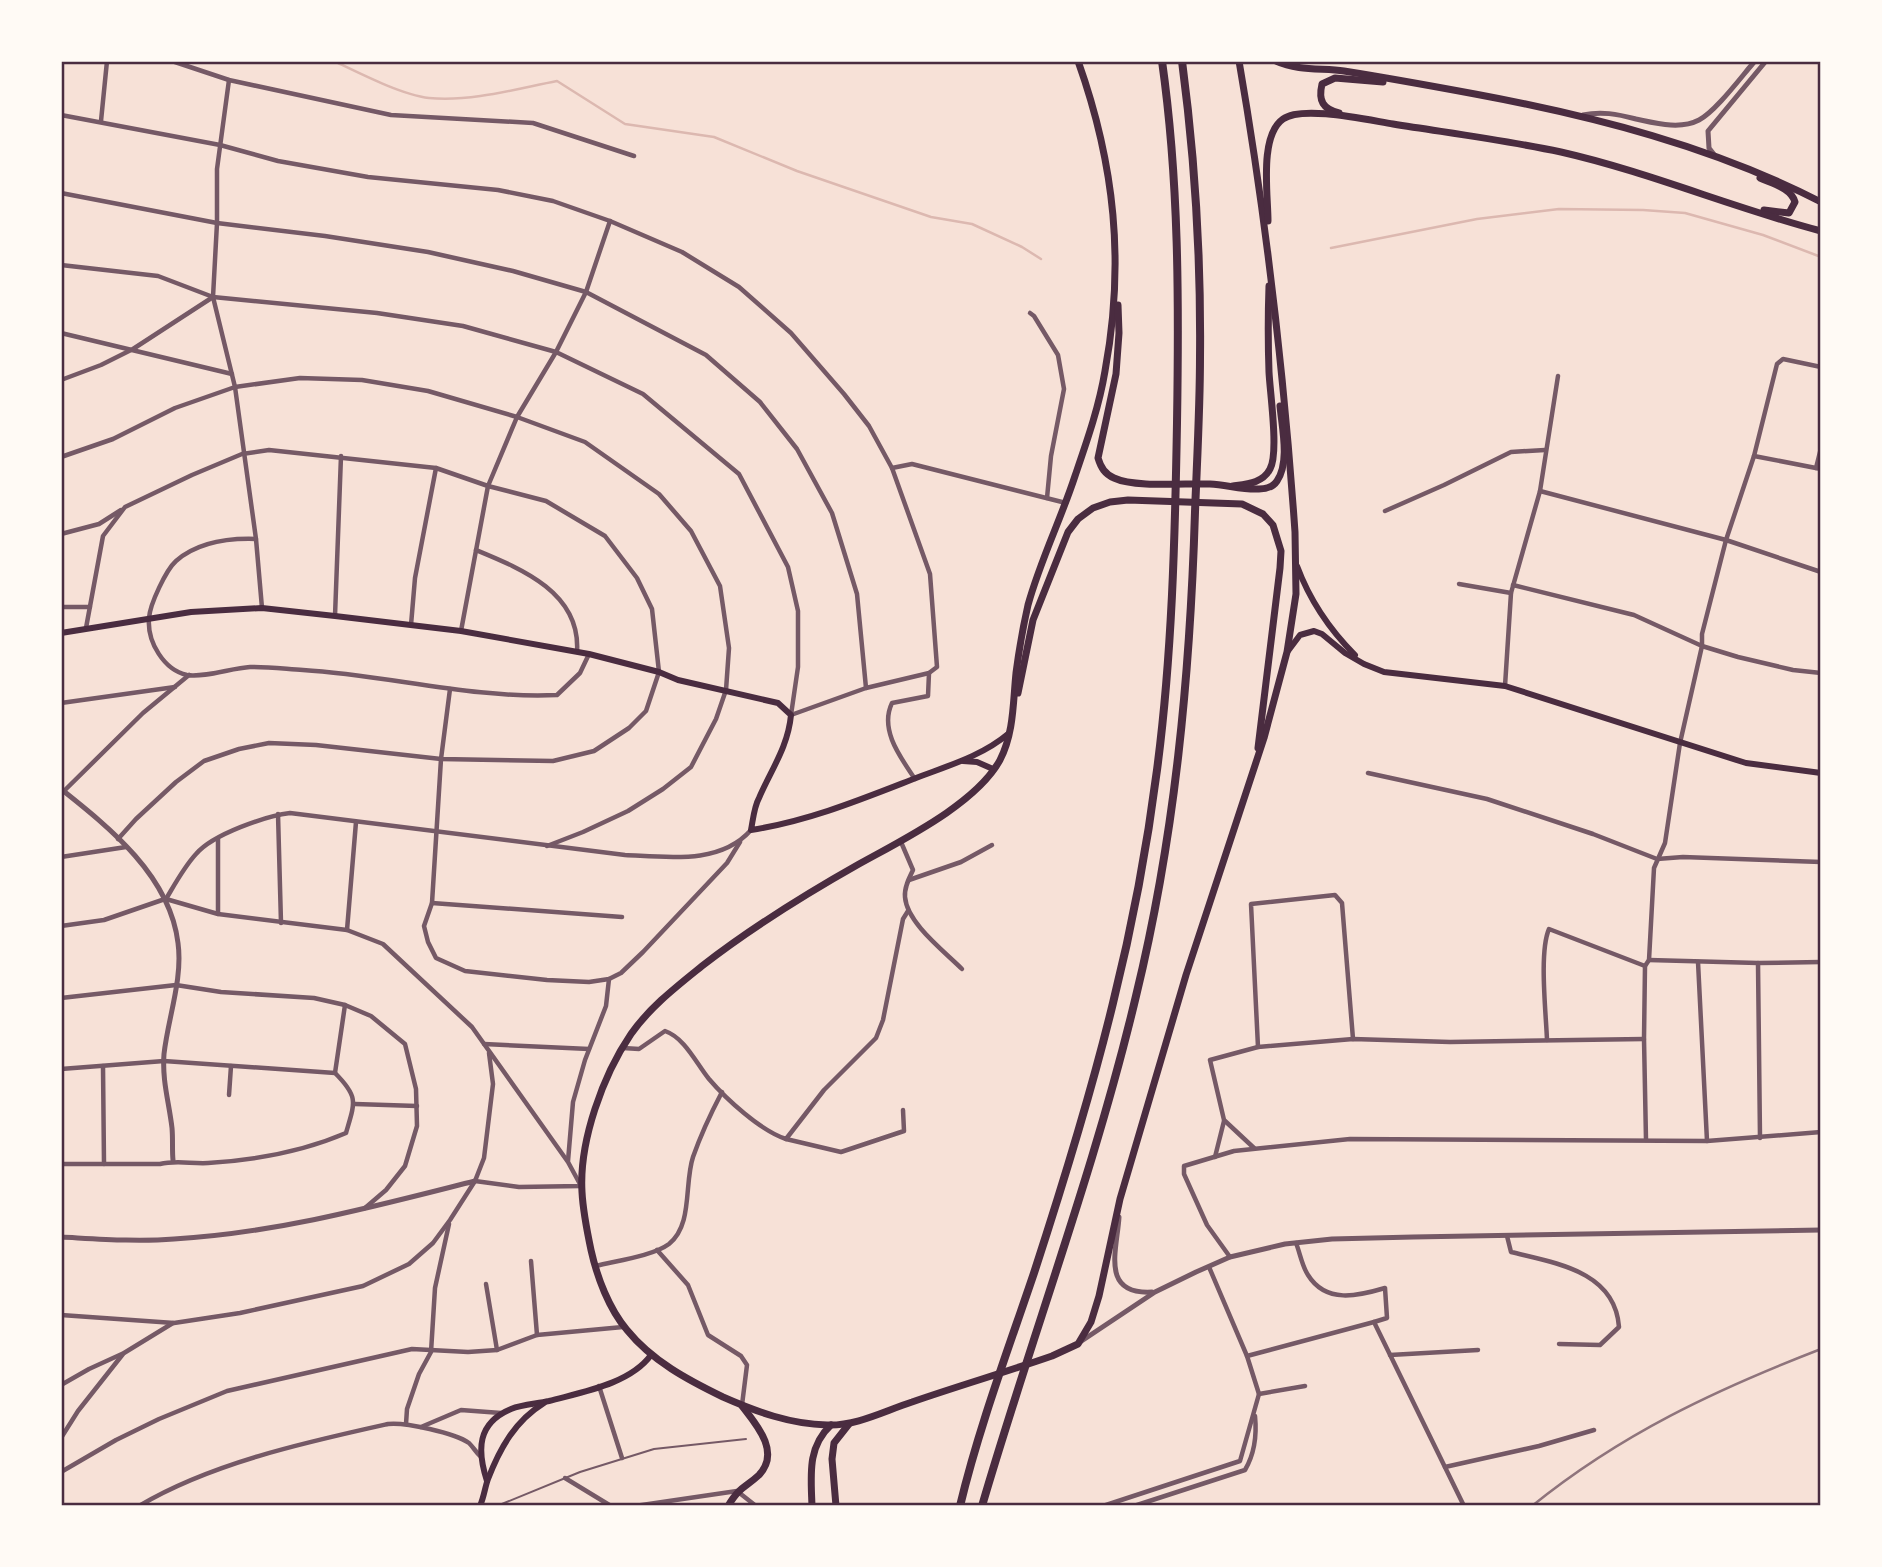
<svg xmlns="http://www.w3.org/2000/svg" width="1882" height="1567" font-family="'Varela Round',sans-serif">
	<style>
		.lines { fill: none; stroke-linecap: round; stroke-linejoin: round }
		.stream { stroke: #dcb8b0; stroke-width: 2.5 }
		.service { stroke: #755966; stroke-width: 2 }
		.minor { stroke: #755966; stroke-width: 4.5 }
		.tertiary { stroke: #755966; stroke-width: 5 }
		.secondary { stroke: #4a2c40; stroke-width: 6 }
		.primary { stroke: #4a2c40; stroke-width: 7 }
		.motorway { stroke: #4a2c40; stroke-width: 8 }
		.rail { stroke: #8f747c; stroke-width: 2.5 }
		.neatline { fill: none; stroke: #4a2c40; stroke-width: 2.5 }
	</style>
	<rect width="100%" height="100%" fill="#f7e1d7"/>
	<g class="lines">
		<g class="stream">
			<path d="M 334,61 C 359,73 402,95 429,98 C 471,102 516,89 557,81 L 625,124 L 714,137 L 797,171 L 931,217 L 972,224 L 1022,247 L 1041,259"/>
			<path d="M 1331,248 L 1477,219 L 1559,209 L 1643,210 L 1685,213 L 1763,235 L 1821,257"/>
		</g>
		<path class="service" d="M 497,1506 L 580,1472 L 654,1449 L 746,1439"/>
		<g class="minor">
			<path d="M 172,61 L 229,80 L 391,115 L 533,123 L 634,156"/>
			<path d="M 229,80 L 217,169 L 217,223 L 213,297 L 235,387 L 256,539 L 262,608"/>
			<path d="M 61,115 L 220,145 L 278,161 L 368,177 L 498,190 L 553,201 L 610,221 L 682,252 L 739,287 L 791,333 L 844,394 L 869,426 L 892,468 L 930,574 L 937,667 L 929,673 L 866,688 L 791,715 L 798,667 L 798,611 L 788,567 L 739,474 L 643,394 L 556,352 L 463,326 L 377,313 L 213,297 L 158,276 L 61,265"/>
			<path d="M 101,121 L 107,61"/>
			<path d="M 61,193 L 217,223 L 325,236 L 428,252 L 513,271 L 586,292 L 706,355 L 760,402 L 797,449 L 832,513 L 857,594 L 866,688"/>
			<path d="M 1030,313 L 1034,316 L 1058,355 L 1064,389 L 1051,456 L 1047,498"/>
			<path d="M 61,333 L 232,374"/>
			<path d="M 61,380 L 101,365 L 133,349 L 213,297"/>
			<path d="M 1754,456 L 1821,469"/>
			<path d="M 61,457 L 113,439 L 175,408 L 235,387 L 300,378 L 362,380 L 428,391 L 517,417 L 585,442 L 659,494 L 691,531 L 720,586 L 729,648 L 726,690 L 716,719 L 691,767 L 663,789 L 628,811 L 583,832 L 547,846"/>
			<path d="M 892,468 L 912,464 L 1066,503"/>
			<path d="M 1816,468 L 1821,448"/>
			<path d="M 1540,491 L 1726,540 L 1821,572"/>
			<path d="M 1385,511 L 1444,485 L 1511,452 L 1545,450"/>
			<path d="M 61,534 L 99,524 L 121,510"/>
			<path d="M 256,539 C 227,538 198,542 176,561 C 166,570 150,604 149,618 C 147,642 164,670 187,675 C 204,678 232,668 250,667 C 268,667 286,669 303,670 C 388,675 471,699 557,695 L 580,673 L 589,654"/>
			<path d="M 476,550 C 522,569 581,593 577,652"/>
			<path d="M 1459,584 L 1511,593"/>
			<path d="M 1513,585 L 1634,615 L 1702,646 L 1738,657 L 1793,670 L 1821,673"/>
			<path d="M 61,607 L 90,607"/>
			<path d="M 335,616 L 341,456"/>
			<path d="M 411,625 L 415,578 L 436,468"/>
			<path d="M 86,628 L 103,536 L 125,507 L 192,475 L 242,454 L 269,450 L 436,468 L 488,486 L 546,501 L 605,536 L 637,578 L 652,609 L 659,672 L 646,711 L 629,728 L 594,751 L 553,761 L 441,759 L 316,745 L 269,743 L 239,749 L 204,761 L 176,782 L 136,819 L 118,839"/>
			<path d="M 461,631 L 488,486 L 517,417 L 556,352 L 586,292 L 610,221"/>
			<path d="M 1505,686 L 1511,593 L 1540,491 L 1558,376"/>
			<path d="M 450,689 L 441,759 L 432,903 L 424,926 L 428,942 L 436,958 L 465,971 L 547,980 L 589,982 L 609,979 L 621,973 L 643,952 L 727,863 L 740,842"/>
			<path d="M 61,703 L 175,687"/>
			<path d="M 1368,773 L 1487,799 L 1593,834 L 1657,859 L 1683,857 L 1821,862"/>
			<path d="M 915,779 C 901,758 879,730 892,703 L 928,696 L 929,673"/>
			<path d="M 64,791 L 143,713 L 189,675"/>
			<path d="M 278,814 L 281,923"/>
			<path d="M 901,842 L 913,870 C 909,878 904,888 905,897 C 907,923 944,951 962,969"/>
			<path d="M 61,857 L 126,847"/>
			<path d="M 909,880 L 961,862 L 992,845"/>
			<path d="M 166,899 L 218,914 L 347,930 L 383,944 L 472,1027 L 568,1162 L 581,1186 L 519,1187 L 475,1181"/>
			<path d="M 166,899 C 175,884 184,867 196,854 C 213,834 266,816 290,813 L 625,855 C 668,857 720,865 751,830"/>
			<path d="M 432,903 L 622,917"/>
			<path d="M 218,914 L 218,839"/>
			<path d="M 61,926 L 104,920 L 165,899"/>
			<path d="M 347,930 L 356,822"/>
			<path d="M 1649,960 L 1758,963 L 1821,962"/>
			<path d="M 1698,962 L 1707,1141"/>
			<path d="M 1758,963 L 1760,1138"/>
			<path d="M 61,998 L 176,985 L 221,992 L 314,998 L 345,1005 L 371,1016 L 405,1044 L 416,1089 L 417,1126 L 405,1166 L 386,1190 L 365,1208"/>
			<path d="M 1547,1040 C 1546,1013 1539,952 1549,929 L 1645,966"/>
			<path d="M 484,1044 L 589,1049"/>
			<path d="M 1258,1047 L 1251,904 L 1335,895 L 1342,903 L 1353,1039"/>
			<path d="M 623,1048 L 639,1049 L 665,1031 C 685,1038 696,1063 709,1079 C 726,1099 761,1131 786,1139 L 824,1090 L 876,1038 L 883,1020 L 903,919 L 908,911"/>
			<path d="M 103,1066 L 104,1164"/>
			<path d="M 61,1069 L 164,1061 L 335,1073 C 359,1097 355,1102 346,1133 C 302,1152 256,1160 208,1163 C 192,1164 176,1160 160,1164 L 61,1164"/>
			<path d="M 335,1073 L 345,1005"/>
			<path d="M 229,1095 L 231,1066"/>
			<path d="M 355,1104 L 417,1106"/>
			<path d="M 786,1139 L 841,1152 L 904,1131 L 903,1110"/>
			<path d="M 1646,1140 L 1644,1039 L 1645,966 L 1649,960 L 1654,868 L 1665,843 L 1680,743 L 1702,646 L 1702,634 L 1726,540 L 1754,456 L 1777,364 L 1783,359 L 1821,367"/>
			<path d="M 1254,1148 L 1224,1120 L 1210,1060 L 1258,1047 L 1353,1039 L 1450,1042 L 1644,1039"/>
			<path d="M 1215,1157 L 1224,1121"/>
			<path d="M 568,1161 L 573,1102 L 585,1060 L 606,1006 L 609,979"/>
			<path d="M 1507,1236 L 1511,1252 C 1555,1263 1615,1271 1619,1327 L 1600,1345 L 1559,1344"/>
			<path d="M 1296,1243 C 1300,1253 1302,1266 1308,1275 C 1326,1304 1358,1296 1385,1288 L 1387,1318 L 1374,1322"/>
			<path d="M 657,1250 L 688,1285 L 708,1335 L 741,1356 L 747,1365 L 742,1405"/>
			<path d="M 1230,1257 L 1207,1225 L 1184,1174 L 1184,1166 L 1234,1151 L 1350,1139 L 1707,1141 L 1821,1132"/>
			<path d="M 531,1261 L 537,1335"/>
			<path d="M 596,1266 C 615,1261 653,1256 669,1244 C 693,1225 684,1184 693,1157 C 701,1134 711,1113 722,1092"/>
			<path d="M 486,1284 L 497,1350"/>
			<path d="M 61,1315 L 174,1323 L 240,1313 L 363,1286 L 409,1264 L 433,1243 L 450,1220 L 475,1181 L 484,1158 L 493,1084 L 489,1053"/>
			<path d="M 1390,1355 L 1478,1350"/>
			<path d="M 1247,1356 L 1374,1322 L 1464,1506"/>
			<path d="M 61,1385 L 89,1369 L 124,1353 L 173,1323"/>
			<path d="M 599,1386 L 622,1458"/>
			<path d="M 1259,1394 L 1305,1386"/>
			<path d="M 406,1424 L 407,1409 L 419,1374 L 431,1352 L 435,1288 L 449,1224"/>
			<path d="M 421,1427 L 461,1410 L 501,1413"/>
			<path d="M 61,1438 L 78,1411 L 123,1354"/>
			<path d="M 1445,1467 L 1539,1446 L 1594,1430"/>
			<path d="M 61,1472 L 116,1440 L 159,1419 L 227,1391 L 412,1349 L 468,1352 L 497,1350 L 537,1335 L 623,1327"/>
			<path d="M 565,1478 L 611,1506"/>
			<path d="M 139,1506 C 211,1463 307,1442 388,1424 C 405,1422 455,1433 469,1443 C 473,1447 476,1452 480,1456"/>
			<path d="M 635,1506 L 737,1491 L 756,1506"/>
			<path d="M 1103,1506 L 1240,1461 L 1259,1394 L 1247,1356 L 1209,1267"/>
			<path d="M 1134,1506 L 1245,1470 C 1255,1453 1257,1436 1255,1416"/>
		</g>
		<g class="tertiary">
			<path d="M 1583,115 C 1601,111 1617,114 1636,119 C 1655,123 1680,130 1699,120 C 1716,111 1741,77 1755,61"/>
			<path d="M 1716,157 L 1709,148 L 1708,131 L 1766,61"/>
			<path d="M 61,789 C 110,828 170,876 178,943 C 183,979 168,1018 164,1054 C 162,1081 169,1102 172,1128 C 173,1139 172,1150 173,1160"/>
			<path d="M 1119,1217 C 1117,1250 1100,1295 1152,1292"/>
			<path d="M 61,1237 C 99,1239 137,1242 174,1239 C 277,1233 376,1206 475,1181"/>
			<path d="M 1080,1342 L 1155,1292 L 1196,1272 L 1230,1257 L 1285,1244 L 1332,1239 L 1413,1237 L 1821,1230"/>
		</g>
		<g class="secondary">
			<path d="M 1297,566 C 1310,601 1329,629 1355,655"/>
			<path d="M 61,633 L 191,612 L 262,608 L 335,616 L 461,631 L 589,654 L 659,672 L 678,680 L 778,703 L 791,715 C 788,747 771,770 759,798 C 754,807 753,820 751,830 C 809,821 862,799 916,778 C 947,766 982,756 1008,734"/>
			<path d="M 1288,651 L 1300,635 L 1314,631 L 1322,634 L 1345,653 L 1364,664 L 1384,672 L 1505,686 L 1746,763 L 1821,773"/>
			<path d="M 963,761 L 977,762 L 993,769"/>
			<path d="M 487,1481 C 477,1450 477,1423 511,1409 C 523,1404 536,1404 549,1401 C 582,1392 630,1384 651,1355"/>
			<path d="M 480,1506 C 484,1497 485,1487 488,1479 C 500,1448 515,1421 544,1403"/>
		</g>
		<g class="primary">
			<path d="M 1078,61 C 1115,165 1125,263 1105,371 C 1099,407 1087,441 1075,476 C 1061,519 1040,561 1028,605 C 1023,627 1019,650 1016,673 C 1013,702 1014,733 1000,760 C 976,804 902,840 859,864 C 804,895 751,928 702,966 C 676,987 650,1007 631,1034 C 603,1075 579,1141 582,1192 C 583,1211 587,1231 591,1250 C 597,1277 609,1309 627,1330 C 652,1361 688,1380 723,1397 C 757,1412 790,1424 827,1425 C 857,1426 884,1411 912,1402 C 958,1386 1006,1372 1052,1356 L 1078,1344 L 1091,1322 L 1099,1296 L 1120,1199 L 1186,975 L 1264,738 L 1287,652 L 1296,594 L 1295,532 C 1284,374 1266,217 1239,61"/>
			<path d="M 1276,61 C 1298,71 1321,68 1344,71 C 1388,78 1432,86 1475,94 C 1593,116 1714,147 1821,202"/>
			<path d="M 1339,113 C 1323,109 1318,101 1322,84 L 1335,78 L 1383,82"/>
			<path d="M 1760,178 C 1773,184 1791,188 1795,202 L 1789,213 L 1764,210"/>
			<path d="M 1268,221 C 1268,195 1259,136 1283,119 C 1302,105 1368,120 1393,124 C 1449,133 1505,140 1561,152 C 1649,172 1733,208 1821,231"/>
			<path d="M 1118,305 L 1119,333 L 1116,374 L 1098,458 C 1101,468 1105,474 1114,478 C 1135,488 1186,483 1210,484 C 1227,485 1243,490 1259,489 C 1266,489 1273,487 1277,481 C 1290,462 1282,428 1280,406"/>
			<path d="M 1233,486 C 1247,484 1263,483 1270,469 C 1279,453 1270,393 1269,372 C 1268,344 1268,315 1269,286"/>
			<path d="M 1018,693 L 1033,620 L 1068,532 L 1078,519 L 1093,508 L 1110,502 L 1128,500 L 1242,504 L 1263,514 L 1273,525 L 1281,551 L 1280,568 L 1258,748"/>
			<path d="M 728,1506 C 740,1486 745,1488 759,1475 C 781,1452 756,1424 742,1406"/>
			<path d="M 812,1506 C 811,1476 807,1447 831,1425"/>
			<path d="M 836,1506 L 832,1459 L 834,1443 L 849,1424"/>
		</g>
		<g class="motorway">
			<path d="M 960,1506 C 979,1427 1008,1350 1034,1273 C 1063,1184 1091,1094 1113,1003 C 1132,927 1147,848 1157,770 C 1172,656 1175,539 1177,423 C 1179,302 1179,181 1162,61"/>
			<path d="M 982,1506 C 1032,1335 1095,1169 1136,996 C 1175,836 1190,676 1195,512 C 1197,460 1200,408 1200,357 C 1201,258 1195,159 1182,61"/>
		</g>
		<path class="rail" d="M 1532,1506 C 1621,1434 1715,1390 1821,1349"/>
	</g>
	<rect width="1882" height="1567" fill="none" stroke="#fffaf5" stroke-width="126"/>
	<rect x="63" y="63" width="1756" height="1441" class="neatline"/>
</svg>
